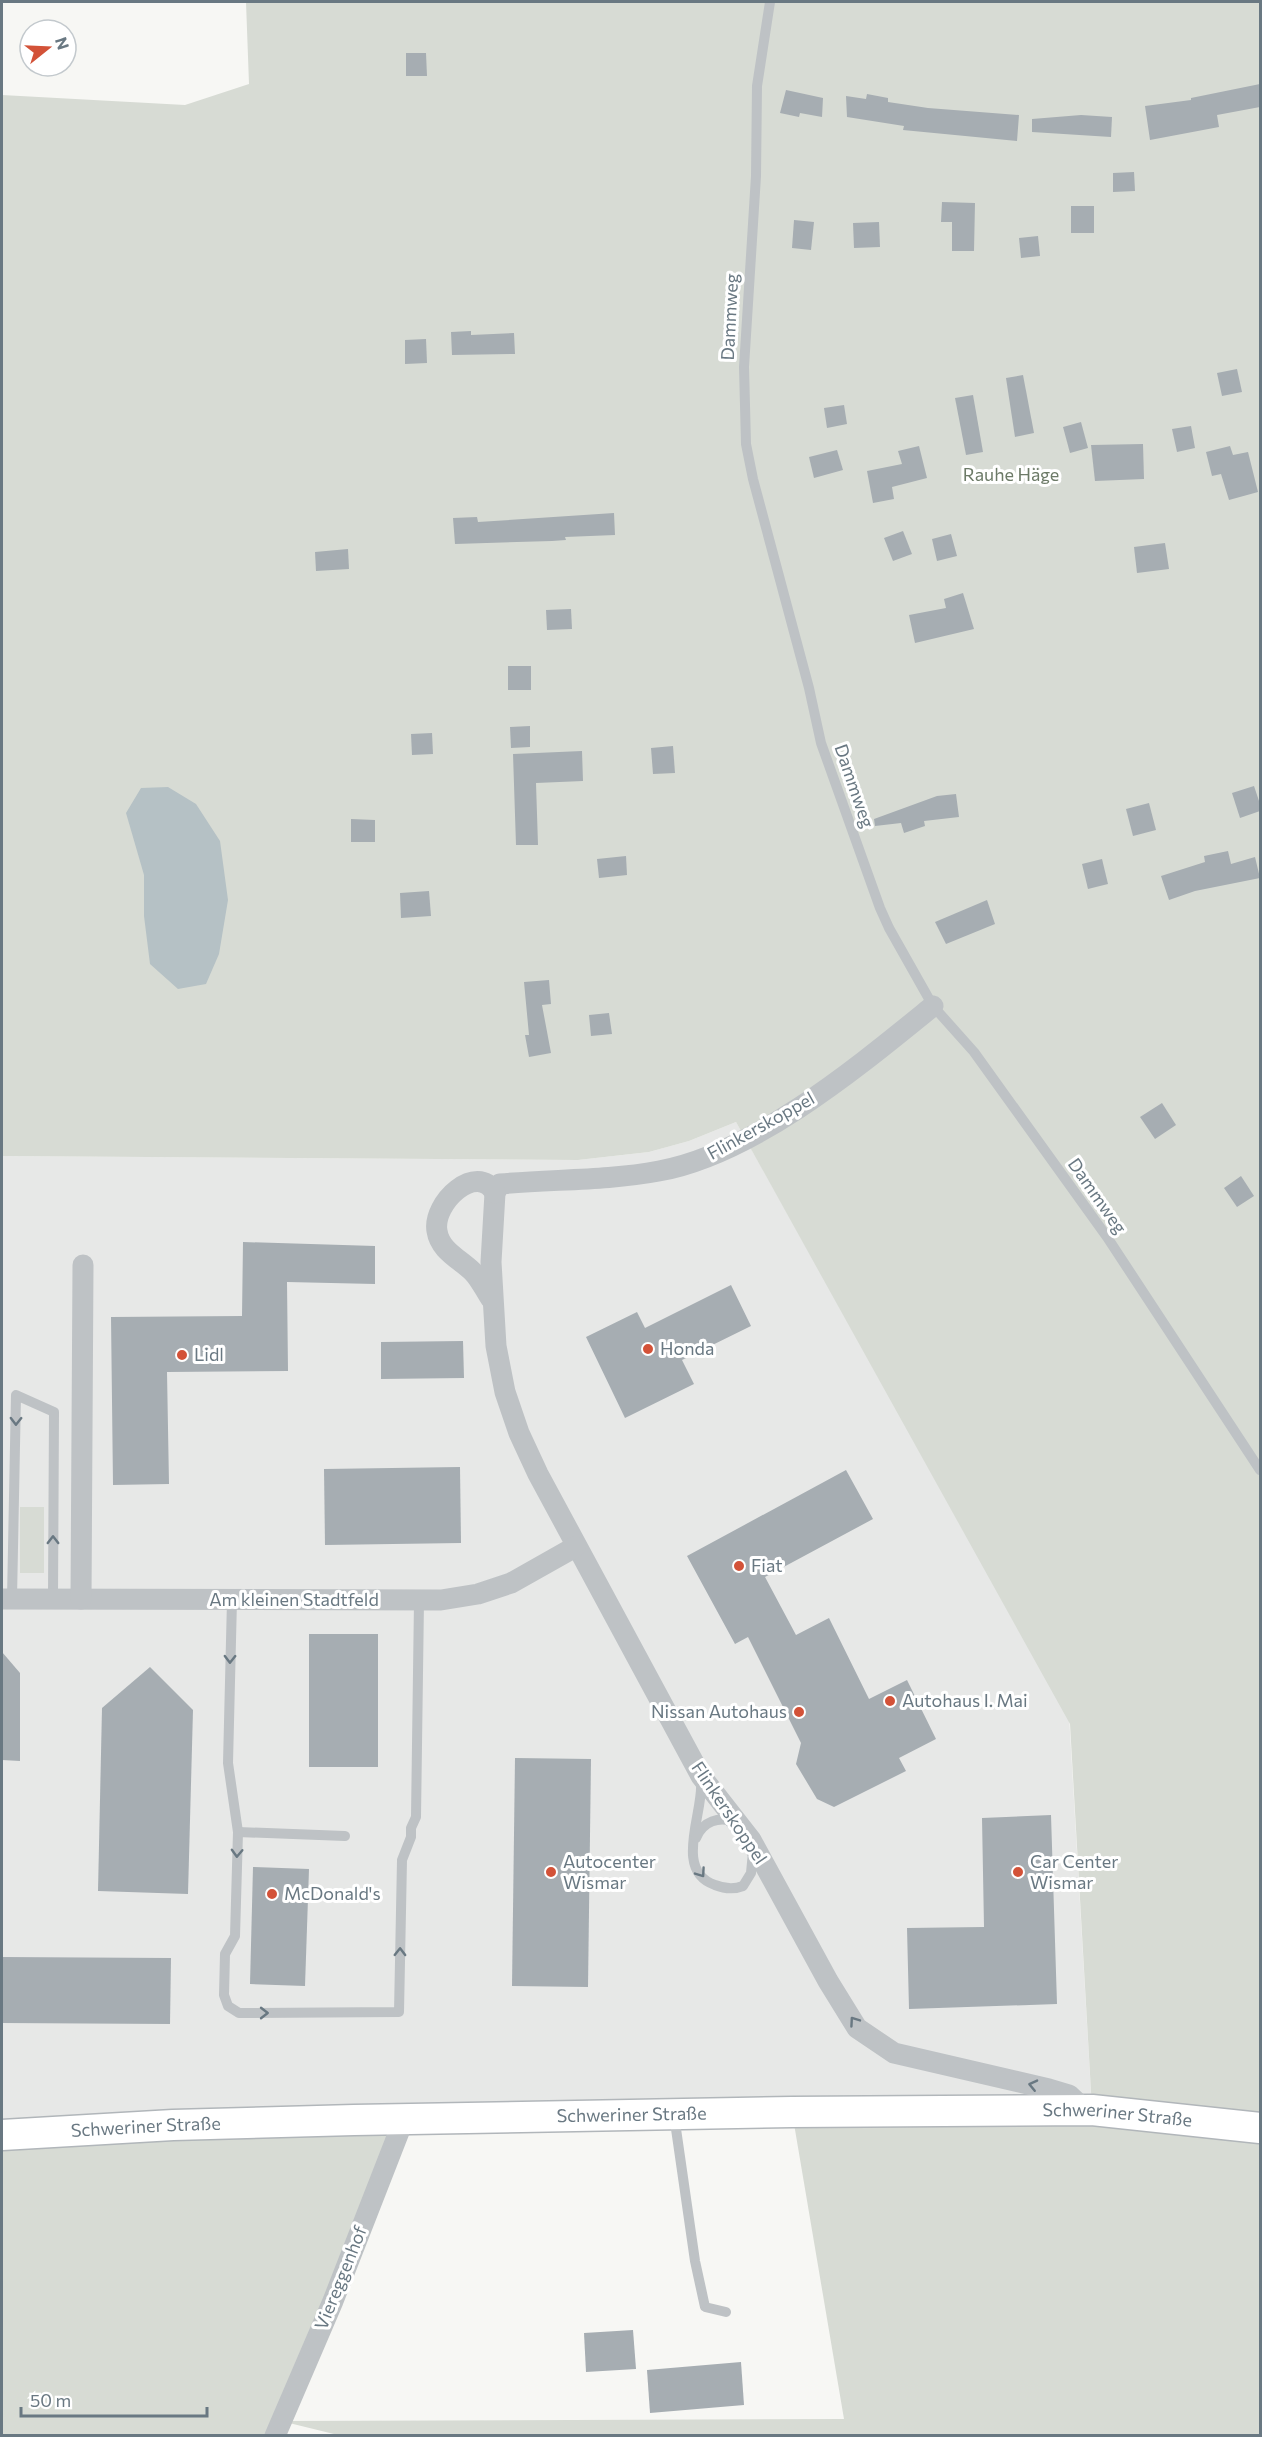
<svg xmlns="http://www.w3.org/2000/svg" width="1262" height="2437" font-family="Commissioner,sans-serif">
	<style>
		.built { fill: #e7e8e7 }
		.green { fill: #d7dbd4 }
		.water { fill: #b5c1c5 }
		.building { fill: #a6adb2 }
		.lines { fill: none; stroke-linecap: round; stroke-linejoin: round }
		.secondary-casing { stroke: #b1b6ba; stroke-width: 33 }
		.lane { stroke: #bec2c5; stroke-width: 10 }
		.street { stroke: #bec2c5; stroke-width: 21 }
		.secondary { stroke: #fff; stroke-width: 30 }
		.oneway { stroke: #697882 }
		.poi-dot { fill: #d35238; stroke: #fff; stroke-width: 2 }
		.labels { text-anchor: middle; stroke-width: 6; stroke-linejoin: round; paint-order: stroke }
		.street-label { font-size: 18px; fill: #697882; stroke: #fff }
		.park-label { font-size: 18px; fill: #6c7a67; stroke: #fff }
		.poi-label { font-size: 18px; fill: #697882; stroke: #fff; text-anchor: start }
	</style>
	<rect width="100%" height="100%" fill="#f7f7f4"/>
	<path class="built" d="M 736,1122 L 1069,1715 L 1092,2110 L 2,2137 L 2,1156 L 578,1160 L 649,1152 L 689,1141 Z"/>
	<g class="green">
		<path d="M 246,2 L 1260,2 L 1260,2435 L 342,2436 L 281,2421 L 275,2435 L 2,2435 L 2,2131 L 399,2127 L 281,2421 L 844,2419 L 792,2112 L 1092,2109 L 1070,1724 L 736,1122 L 689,1141 L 649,1152 L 578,1160 L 2,1156 L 2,95 L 185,105 L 249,84 Z"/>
		<rect x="20" y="1507" width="24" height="66"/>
	</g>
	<path class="water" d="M 168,787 L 196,804 L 220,841 L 228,900 L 219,954 L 206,984 L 178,989 L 150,964 L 144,916 L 144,875 L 126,813 L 141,788 Z"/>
	<g class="building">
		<path d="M 406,53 L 426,53 L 427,76 L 406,76 Z"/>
		<path d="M 1260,84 L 1260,107 L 1217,115 L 1219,127 L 1150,140 L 1145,106 L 1191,100 L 1191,98 Z"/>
		<path d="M 786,90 L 823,98 L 822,117 L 800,113 L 799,117 L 780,113 Z"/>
		<path d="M 867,94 L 888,98 L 888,102 L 928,108 L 1019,115 L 1017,141 L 903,130 L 904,126 L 847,117 L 846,96 L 866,99 Z"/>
		<path d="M 1081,115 L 1112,117 L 1111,137 L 1032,132 L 1032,119 Z"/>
		<path d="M 1134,172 L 1135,191 L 1113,192 L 1113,173 Z"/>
		<path d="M 942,202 L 975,203 L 974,251 L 952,251 L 952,222 L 941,222 Z"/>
		<rect x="1071" y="206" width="23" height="27"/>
		<path d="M 794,220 L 814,222 L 811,250 L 792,248 Z"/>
		<path d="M 879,222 L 880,247 L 854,248 L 853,223 Z"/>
		<path d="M 1038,236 L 1040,256 L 1021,258 L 1019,238 Z"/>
		<path d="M 471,331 L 471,335 L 514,333 L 515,354 L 452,355 L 451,332 Z"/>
		<path d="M 426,339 L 427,363 L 405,364 L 405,340 Z"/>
		<path d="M 1237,369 L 1242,392 L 1222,396 L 1217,373 Z"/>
		<path d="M 1023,375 L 1034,433 L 1015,437 L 1006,378 Z"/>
		<path d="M 973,395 L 983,452 L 966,455 L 955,398 Z"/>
		<path d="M 844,405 L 847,424 L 827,428 L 824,408 Z"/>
		<path d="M 1081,422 L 1088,448 L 1070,453 L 1063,427 Z"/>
		<path d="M 1191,426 L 1195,448 L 1177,452 L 1172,429 Z"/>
		<path d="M 1143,444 L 1144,479 L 1095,481 L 1091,445 Z"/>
		<path d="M 919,446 L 927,478 L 892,487 L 894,499 L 873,503 L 867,471 L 902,464 L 898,451 Z"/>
		<path d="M 1230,446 L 1233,455 L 1248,452 L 1258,492 L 1229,500 L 1221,474 L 1212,476 L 1206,452 Z"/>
		<path d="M 837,450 L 843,470 L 814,478 L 809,457 Z"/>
		<path d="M 614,513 L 615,535 L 565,537 L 566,540 L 552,541 L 455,544 L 453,518 L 477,517 L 478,522 Z"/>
		<path d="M 903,531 L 912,554 L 893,561 L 884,538 Z"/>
		<path d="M 951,534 L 957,556 L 937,561 L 932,539 Z"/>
		<path d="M 1165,543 L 1169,569 L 1137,573 L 1134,547 Z"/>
		<path d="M 348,549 L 349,569 L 316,571 L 315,552 Z"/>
		<path d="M 963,593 L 974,629 L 915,643 L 909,615 L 946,608 L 944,599 Z"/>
		<path d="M 571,609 L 572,629 L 547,630 L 546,610 Z"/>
		<rect x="508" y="666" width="23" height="24"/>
		<path d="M 530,726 L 530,747 L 511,748 L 510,727 Z"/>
		<path d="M 432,733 L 433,754 L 412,755 L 411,734 Z"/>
		<path d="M 673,746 L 675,773 L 653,774 L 651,748 Z"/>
		<path d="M 582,751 L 583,781 L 536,783 L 538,845 L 516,845 L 513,754 Z"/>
		<path d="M 1254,786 L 1260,804 L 1260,811 L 1240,818 L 1232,793 Z"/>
		<path d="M 956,794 L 959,817 L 924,821 L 925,826 L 904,833 L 901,823 L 875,826 L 874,819 L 937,796 Z"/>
		<path d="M 1149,803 L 1156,830 L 1133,836 L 1126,809 Z"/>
		<path d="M 351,819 L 375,820 L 375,842 L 351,842 Z"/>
		<path d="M 1228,851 L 1231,864 L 1255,857 L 1260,878 L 1195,891 L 1169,900 L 1161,876 L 1205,862 L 1204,856 Z"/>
		<path d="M 626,856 L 627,875 L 599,878 L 597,859 Z"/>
		<path d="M 1102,859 L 1108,884 L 1088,889 L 1082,864 Z"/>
		<path d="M 429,891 L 431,916 L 401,918 L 400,893 Z"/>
		<path d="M 987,900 L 995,924 L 946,944 L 935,922 Z"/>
		<path d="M 549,980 L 551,1004 L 542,1005 L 551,1053 L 529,1057 L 525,1035 L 529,1035 L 524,982 Z"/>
		<path d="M 609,1013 L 612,1034 L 591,1036 L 589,1015 Z"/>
		<path d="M 1162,1103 L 1176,1125 L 1155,1139 L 1140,1117 Z"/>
		<path d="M 1241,1176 L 1254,1196 L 1237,1207 L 1224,1188 Z"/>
		<path d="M 243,1242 L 375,1246 L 375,1284 L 287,1282 L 288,1371 L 167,1372 L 169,1484 L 113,1485 L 111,1317 L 242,1316 Z"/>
		<path d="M 731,1285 L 751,1326 L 682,1360 L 694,1384 L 625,1418 L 586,1337 L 637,1312 L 645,1328 Z"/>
		<path d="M 463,1341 L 464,1378 L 381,1379 L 381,1342 Z"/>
		<path d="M 460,1467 L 461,1543 L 325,1545 L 324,1469 Z"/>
		<path d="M 846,1470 L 873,1519 L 765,1577 L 796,1635 L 829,1618 L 869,1699 L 907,1680 L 936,1739 L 899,1758 L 906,1771 L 834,1807 L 817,1799 L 796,1764 L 801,1743 L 748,1637 L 735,1644 L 687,1556 Z"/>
		<rect x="309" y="1634" width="69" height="133"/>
		<path d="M 2,1652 L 20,1673 L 20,1761 L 2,1760 Z"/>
		<path d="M 150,1667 L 193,1710 L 188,1894 L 98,1891 L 102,1708 Z"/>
		<path d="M 515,1758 L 591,1759 L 588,1987 L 512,1986 Z"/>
		<path d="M 1051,1815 L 1057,2004 L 909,2009 L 907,1928 L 984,1927 L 982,1818 Z"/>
		<path d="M 253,1867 L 309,1869 L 305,1986 L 250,1984 Z"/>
		<path d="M 2,1957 L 171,1958 L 170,2024 L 2,2023 Z"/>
		<path d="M 633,2330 L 636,2369 L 586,2372 L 584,2333 Z"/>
		<path d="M 741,2362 L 744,2405 L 650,2413 L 647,2370 Z"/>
	</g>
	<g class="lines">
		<defs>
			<g id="secondary">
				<path id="s1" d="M 2,2135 L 173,2125 L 354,2120 L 792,2112 L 1092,2110 L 1260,2128"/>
			</g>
		</defs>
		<use href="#secondary" class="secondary-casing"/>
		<g class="lane">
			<path d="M 770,2 L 757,86 L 756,176 L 744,367 L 746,444 L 753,479 L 809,688 L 821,743 L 880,908 L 889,928 L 933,1006 L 974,1052 L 1107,1237 L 1260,1470"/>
			<path d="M 12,1599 L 16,1395 L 54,1412 L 53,1598"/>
			<path d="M 232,1600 L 228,1763 L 238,1832 L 235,1936 L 225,1954 L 224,1995 L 228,2006 L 239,2013 L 399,2012 L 402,1860 L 411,1837 L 411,1828 L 416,1817 L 419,1601"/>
			<path d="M 701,1782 C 704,1812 673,1871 715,1885 C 725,1889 733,1890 743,1886 L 751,1873 L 753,1852"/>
			<path d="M 238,1832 L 345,1836"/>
			<path d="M 696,1838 C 703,1821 719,1816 735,1822"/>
			<path d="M 674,2115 L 695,2261 L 705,2307 L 726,2312"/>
		</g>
		<g class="street">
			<path d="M 933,1006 C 859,1066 754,1154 659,1171 C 606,1181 553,1179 500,1184 L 495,1193 L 491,1262 L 496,1346 L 505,1392 L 519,1433 L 538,1474 L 701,1776 L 751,1840 L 828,1981 L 857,2028 L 894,2053 L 1049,2089 L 1069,2095 L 1085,2110"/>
			<path d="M 491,1299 C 485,1290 480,1279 473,1272 C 460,1259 440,1251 437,1231 C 432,1203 477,1161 495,1193"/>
			<path d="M 2,1599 L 441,1600 L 478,1594 L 511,1583 L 575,1547"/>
			<path d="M 81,1599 L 83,1265"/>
			<path d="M 275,2436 L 333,2301 L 404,2119"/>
		</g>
		<use href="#secondary" class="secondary"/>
	</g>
	<defs><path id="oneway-chevron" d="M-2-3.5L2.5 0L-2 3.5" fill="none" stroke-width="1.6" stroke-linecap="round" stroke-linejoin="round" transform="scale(1.5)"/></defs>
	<g class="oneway">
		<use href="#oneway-chevron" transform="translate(16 1421) rotate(91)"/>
		<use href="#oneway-chevron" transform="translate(53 1540) rotate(-90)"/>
		<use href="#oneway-chevron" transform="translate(230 1659) rotate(91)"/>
		<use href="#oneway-chevron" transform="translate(237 1853) rotate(92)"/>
		<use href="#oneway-chevron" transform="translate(701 1873) rotate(55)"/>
		<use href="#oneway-chevron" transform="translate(400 1952) rotate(-89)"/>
		<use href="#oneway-chevron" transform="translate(264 2013)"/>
		<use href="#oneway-chevron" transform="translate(854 2021) rotate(-125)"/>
		<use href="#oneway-chevron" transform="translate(1033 2085) rotate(-167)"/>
	</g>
	<g class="poi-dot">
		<circle cx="648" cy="1349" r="6"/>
		<circle cx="182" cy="1355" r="6"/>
		<circle cx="739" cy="1566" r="6"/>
		<circle cx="890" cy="1701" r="6"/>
		<circle cx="799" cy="1712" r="6"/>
		<circle cx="551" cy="1872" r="6"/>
		<circle cx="1018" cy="1872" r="6"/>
		<circle cx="272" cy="1894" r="6"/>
	</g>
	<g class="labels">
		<g class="street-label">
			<text transform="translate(730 317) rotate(-87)" y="6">Dammweg</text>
			<text transform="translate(854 786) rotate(71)" y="6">Dammweg</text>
			<text transform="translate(761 1126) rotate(-29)" y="6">Flinkerskoppel</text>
			<text transform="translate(1097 1196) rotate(55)" y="6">Dammweg</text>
			<text x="294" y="1606">Am kleinen Stadtfeld</text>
			<text transform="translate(729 1813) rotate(56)" y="6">Flinkerskoppel</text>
			<text dy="6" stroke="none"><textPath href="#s1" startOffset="630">Schweriner Straße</textPath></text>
			<text dy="6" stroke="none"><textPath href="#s1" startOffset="1116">Schweriner Straße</textPath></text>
			<text dy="6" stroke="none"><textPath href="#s1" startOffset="144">Schweriner Straße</textPath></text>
			<text transform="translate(341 2278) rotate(-68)" y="6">Viereggenhof</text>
		</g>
		<g class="park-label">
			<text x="1011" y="481">Rauhe Häge</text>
		</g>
		<g class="poi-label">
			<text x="660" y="1355">Honda</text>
			<text x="194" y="1361">Lidl</text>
			<text x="751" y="1572">Fiat</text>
			<text x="902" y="1707">Autohaus I. Mai</text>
			<text x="787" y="1718" text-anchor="end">Nissan Autohaus</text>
			<text x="563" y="1868">Autocenter<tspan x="563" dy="21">Wismar</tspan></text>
			<text x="1030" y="1868">Car Center<tspan x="1030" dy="21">Wismar</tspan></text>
			<text x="284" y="1900">McDonald's</text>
		</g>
	</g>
	<rect width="1262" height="2437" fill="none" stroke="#697882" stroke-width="6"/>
	<g transform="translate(48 48) rotate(72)"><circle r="28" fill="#ffffff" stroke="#c3c9cd" stroke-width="1.5"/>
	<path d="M0-4.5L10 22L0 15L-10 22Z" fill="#d35238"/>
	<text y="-9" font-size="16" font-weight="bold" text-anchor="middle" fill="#697882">N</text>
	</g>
	<path d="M21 2407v9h186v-9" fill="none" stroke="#697882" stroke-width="3"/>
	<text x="30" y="2407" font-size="18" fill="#697882" stroke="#ffffff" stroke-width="4.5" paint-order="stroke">50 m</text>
</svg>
